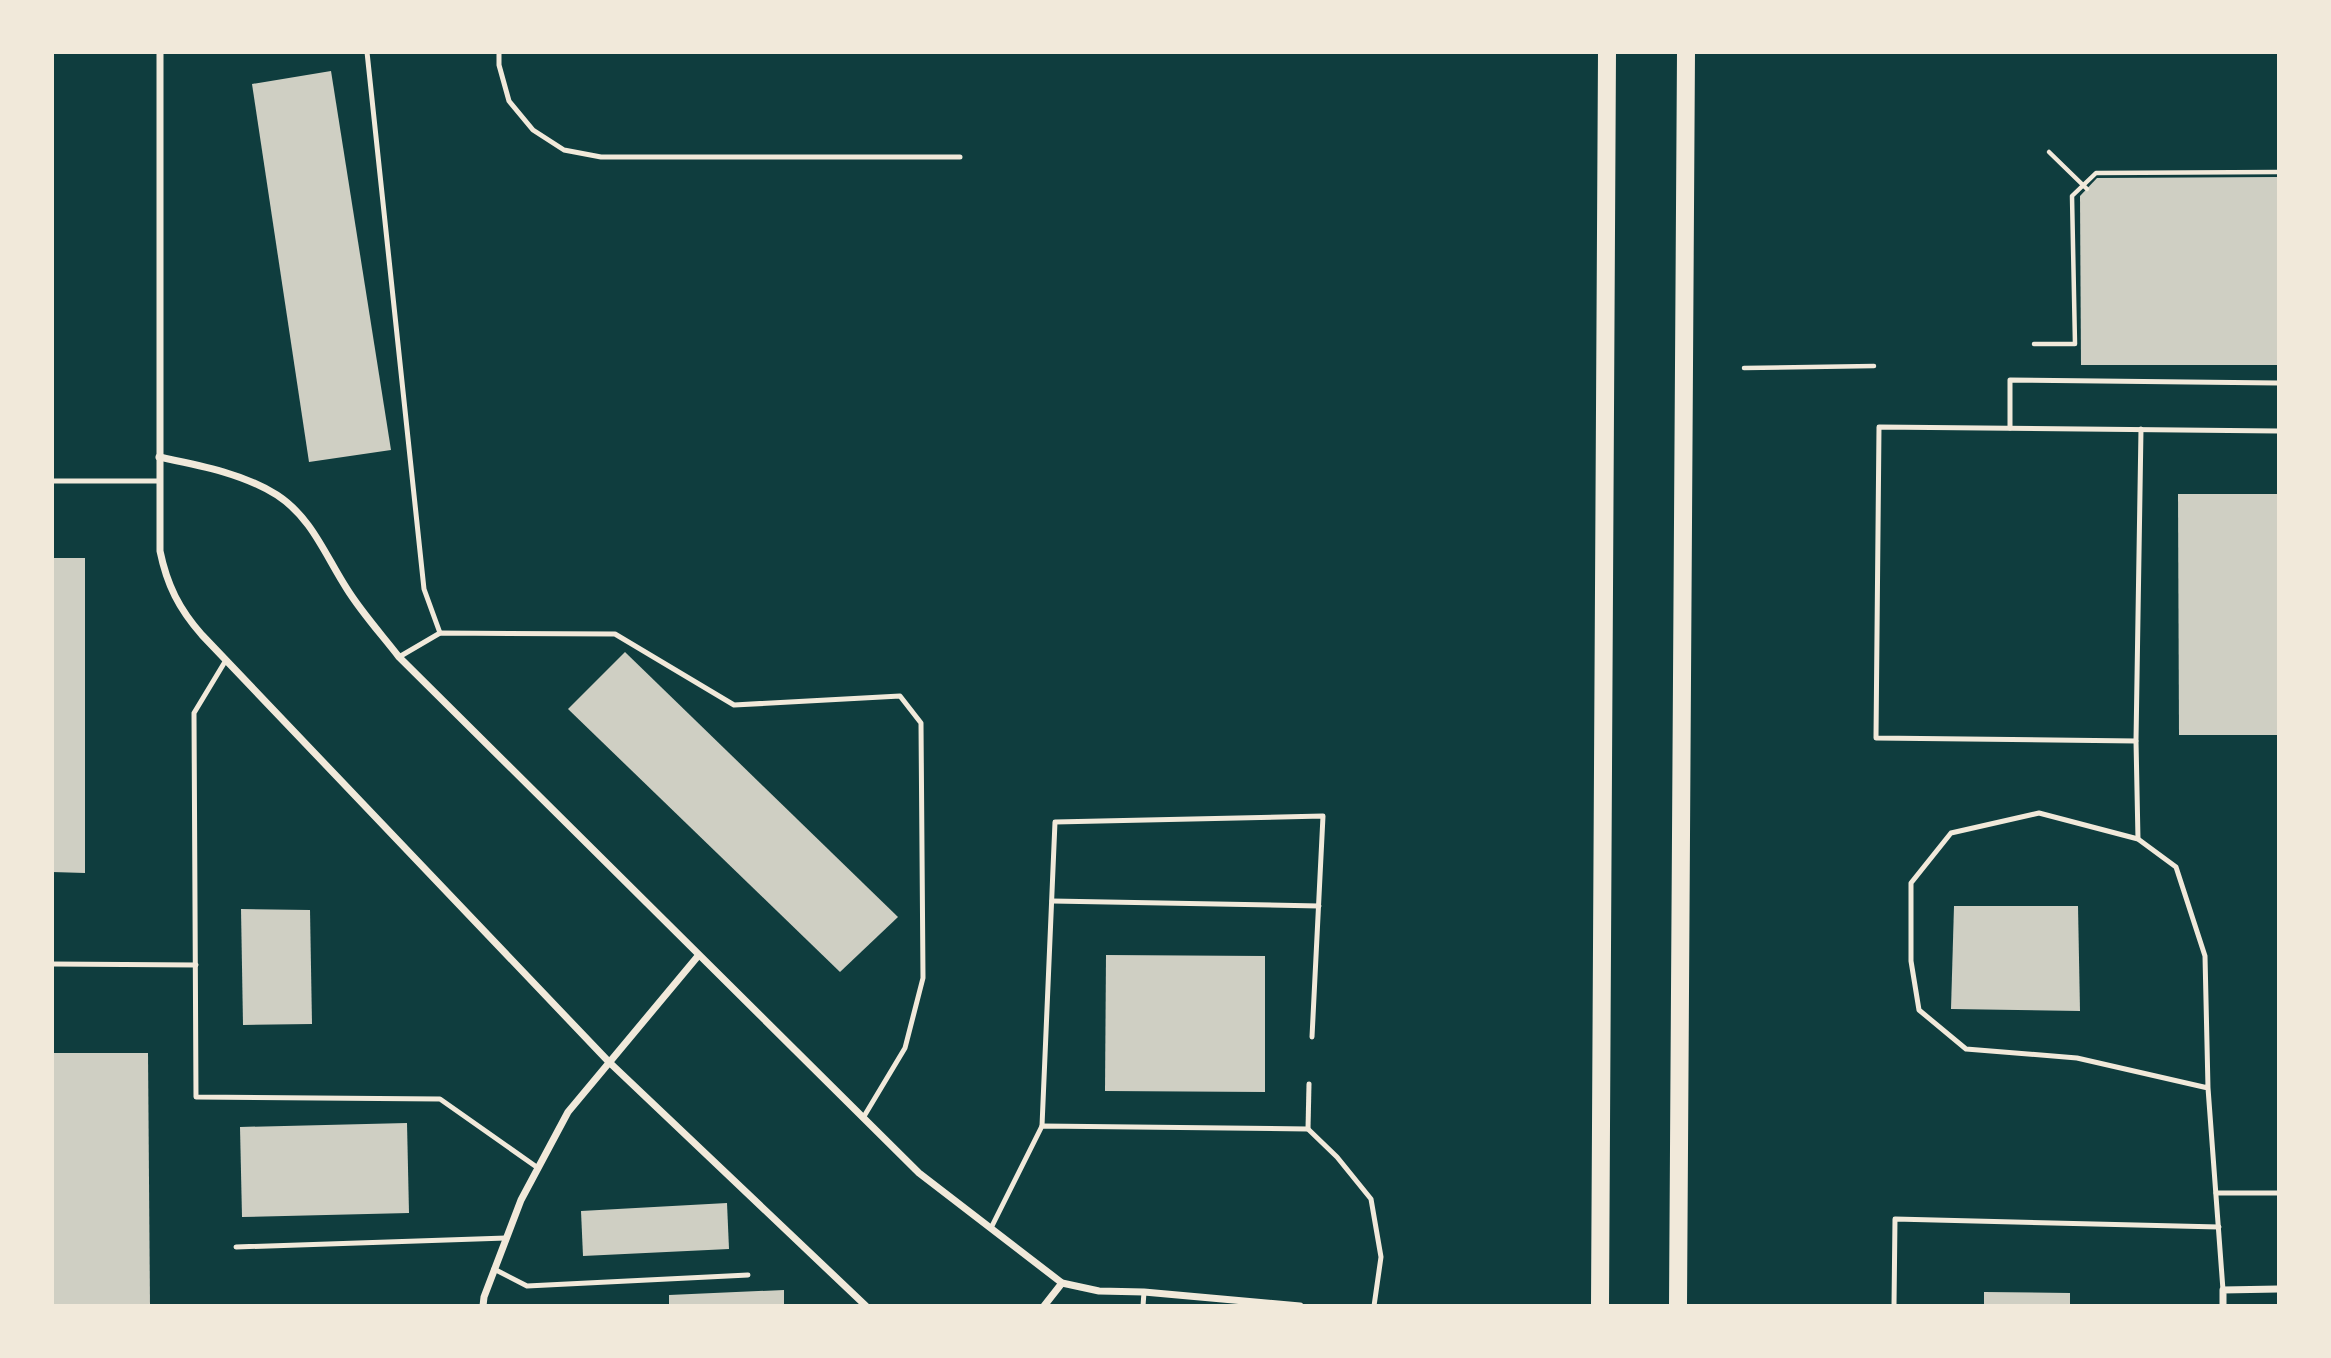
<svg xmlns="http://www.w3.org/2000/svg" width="2331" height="1358" font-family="'DejaVu Sans',sans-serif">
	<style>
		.building { fill: #cfcfc3 }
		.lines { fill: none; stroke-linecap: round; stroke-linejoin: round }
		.path { stroke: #f1e9da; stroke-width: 4.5 }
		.service { stroke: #f1e9da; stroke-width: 5 }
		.minor { stroke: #f1e9da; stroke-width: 7 }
		.primary { stroke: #f1e9da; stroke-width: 18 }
	</style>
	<rect width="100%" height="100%" fill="#0f3d3e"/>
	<g class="building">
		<path d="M 331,71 L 391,450 L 309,462 L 252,84 Z"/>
		<path d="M 2278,177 L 2278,365 L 2081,365 L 2080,196 L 2097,178 Z"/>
		<path d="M 2178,494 L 2278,494 L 2278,735 L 2179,735 Z"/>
		<path d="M 52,558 L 85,558 L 85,873 L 52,872 Z"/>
		<path d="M 625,652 L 898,917 L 840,972 L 568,709 Z"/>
		<path d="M 1954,906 L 2078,906 L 2080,1011 L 1951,1009 Z"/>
		<path d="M 241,909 L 310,910 L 312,1024 L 243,1025 Z"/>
		<path d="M 1106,955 L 1265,956 L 1265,1092 L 1105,1091 Z"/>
		<path d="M 52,1053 L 148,1053 L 150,1306 L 52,1306 Z"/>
		<path d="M 407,1123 L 409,1213 L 242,1217 L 240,1127 Z"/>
		<path d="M 727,1203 L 729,1249 L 583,1256 L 581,1211 Z"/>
		<path d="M 784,1290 L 784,1306 L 669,1306 L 669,1295 Z"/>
		<path d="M 1984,1292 L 2070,1293 L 2070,1306 L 1984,1306 Z"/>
	</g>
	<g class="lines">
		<g class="path">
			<path d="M 2049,152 L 2087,189"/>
			<path d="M 2034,344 L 2075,344 L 2072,196 L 2096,173 L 2278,172"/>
			<path d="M 1744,368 L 1874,366"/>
		</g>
		<g class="service">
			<path d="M 367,52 L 424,589 L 440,633"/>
			<path d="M 499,52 L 499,65 L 509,101 L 533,130 L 564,150 L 601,157 L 960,157"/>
			<path d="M 2010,428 L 2010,380 L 2278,383"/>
			<path d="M 52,481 L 159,481"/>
			<path d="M 399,657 L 440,633 L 615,634 L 734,705 L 900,696 L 921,723 L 923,978 L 905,1048 L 863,1118"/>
			<path d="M 226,660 L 194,713 L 196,1097 L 440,1099 L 538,1168"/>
			<path d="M 2136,741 L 1876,738 L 1879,427 L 2278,431"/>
			<path d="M 2138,839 L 2136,741 L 2141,429"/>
			<path d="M 1052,901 L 1319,906"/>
			<path d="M 52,964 L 196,965"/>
			<path d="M 2208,1088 L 2077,1058 L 1966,1049 L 1919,1010 L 1911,961 L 1911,883 L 1951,833 L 2039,813 L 2138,839 L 2176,867 L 2205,956 L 2208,1088 L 2223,1290"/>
			<path d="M 1042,1126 L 1055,822 L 1323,816 L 1312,1037"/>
			<path d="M 1308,1129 L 1309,1084"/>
			<path d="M 2216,1193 L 2278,1193"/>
			<path d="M 991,1228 L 1042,1126 L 1308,1129 L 1337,1157 L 1371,1199 L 1381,1257 L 1374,1306"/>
			<path d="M 236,1247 L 506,1238"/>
			<path d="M 494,1269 L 527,1286 L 748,1275"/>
			<path d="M 1143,1306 L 1144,1292"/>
			<path d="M 1894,1306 L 1895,1219 L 2219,1227"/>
		</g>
		<g class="minor">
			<path d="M 160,52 L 160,551 C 167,585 179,609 202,635 L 609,1062 L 866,1306"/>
			<path d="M 159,457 C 198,465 242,473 277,495 C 312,518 325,555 347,589 C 362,613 382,635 399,657 L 919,1173 L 1062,1283 L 1099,1291 L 1144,1292 L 1300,1306"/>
			<path d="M 483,1306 L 484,1297 L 521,1200 L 568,1112 L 698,956"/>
			<path d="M 1044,1306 L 1062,1283"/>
			<path d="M 2223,1306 L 2223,1290 L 2278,1289"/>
		</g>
		<g class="primary">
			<path d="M 1600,1306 L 1607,52"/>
			<path d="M 1678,1306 L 1686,52"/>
		</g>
	</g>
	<rect width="2331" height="1358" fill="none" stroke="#f1e9da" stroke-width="108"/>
</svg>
